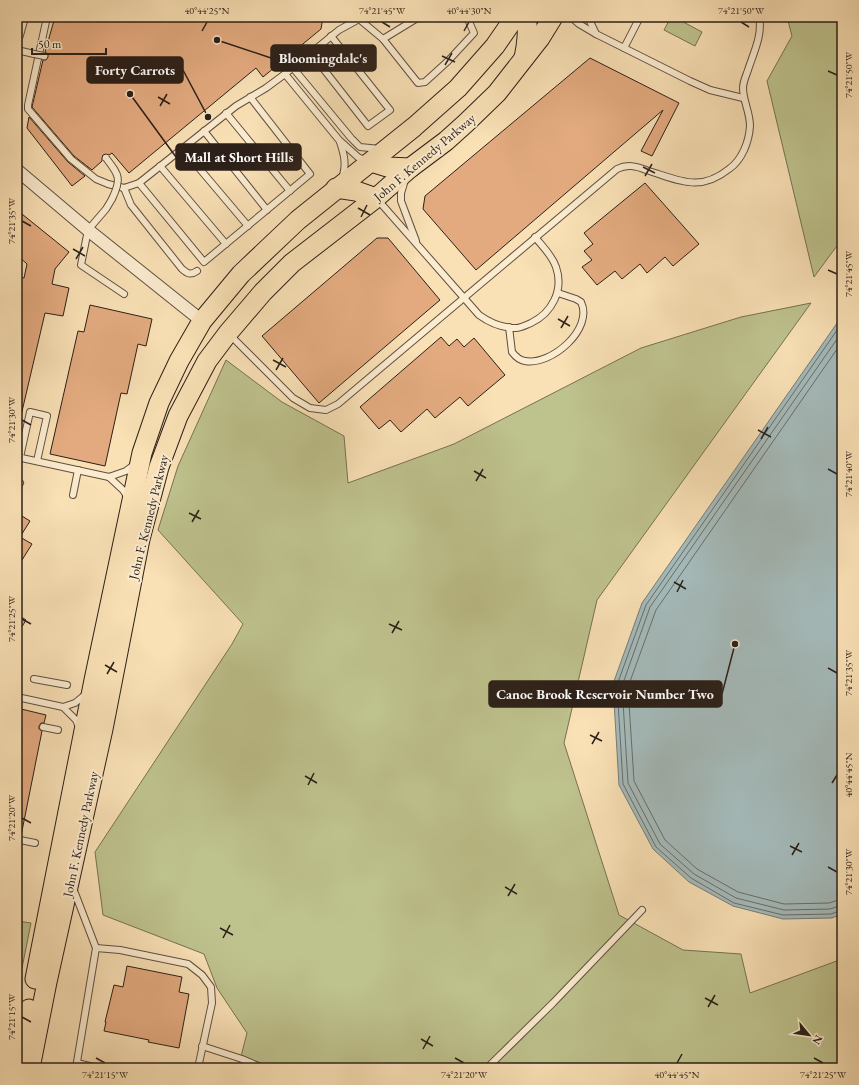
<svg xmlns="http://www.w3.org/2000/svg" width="859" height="1085" font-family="'EB Garamond',serif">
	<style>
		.green { fill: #bec28d; stroke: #757153 }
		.water { fill: #a4baba; stroke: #747c7a }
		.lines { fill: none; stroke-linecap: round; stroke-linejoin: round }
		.shore { stroke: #686d6a; stroke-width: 1 }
		.building { fill: #e3aa7f; stroke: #2c2019 }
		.lane-casing { stroke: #5f5040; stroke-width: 8 }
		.street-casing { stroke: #5f5040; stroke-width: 14 }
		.primary-casing { stroke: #2c2019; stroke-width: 21 }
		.lane { stroke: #fbebcf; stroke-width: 6 }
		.street { stroke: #fbebcf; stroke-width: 12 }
		.primary { stroke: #f9e0b5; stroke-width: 19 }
		.lane-bridge-casing { stroke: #5f5040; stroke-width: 8; stroke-linecap: butt }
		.lane-bridge { stroke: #fbebcf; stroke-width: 6 }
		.ticks { fill: none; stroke: #2c2019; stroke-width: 1.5 }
		.labels { text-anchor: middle; stroke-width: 4; stroke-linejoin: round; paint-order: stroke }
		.street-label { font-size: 13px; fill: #2c2019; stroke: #fbebcf }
		.leader { fill: none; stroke: #2c2019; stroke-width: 1.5 }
		.callout-dot { fill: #2c2019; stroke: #fbebcf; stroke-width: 1.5 }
		.callout { fill: #2c2019; stroke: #2c2019; stroke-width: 1.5 }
		.callout-label { font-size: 14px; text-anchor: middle; font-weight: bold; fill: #fff }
		.neatline { fill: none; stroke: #2c2019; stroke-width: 1.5 }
		.ticks-label { font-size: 10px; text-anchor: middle; fill: #2c2019 }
	</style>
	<rect width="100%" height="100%" fill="#f9e0b5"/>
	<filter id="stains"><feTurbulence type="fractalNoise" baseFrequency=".005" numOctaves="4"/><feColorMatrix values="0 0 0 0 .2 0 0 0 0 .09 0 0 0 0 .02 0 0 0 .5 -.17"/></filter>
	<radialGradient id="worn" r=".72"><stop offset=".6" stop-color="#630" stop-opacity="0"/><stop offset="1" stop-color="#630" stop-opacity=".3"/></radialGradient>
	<g class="green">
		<path d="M 671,17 L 674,17 L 702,32 L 695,46 L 664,30 Z"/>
		<path d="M 787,17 L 842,17 L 842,239 L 814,277 L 767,81 L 792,36 Z"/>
		<path d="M 811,303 L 597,600 L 564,743 L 619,915 L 683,950 L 741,954 L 750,993 L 842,959 L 842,1068 L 238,1068 L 247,1033 L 217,988 L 204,954 L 103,915 L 95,852 L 232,644 L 243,624 L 158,530 L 178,466 L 226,360 L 282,402 L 344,436 L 348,483 L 454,444 L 641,348 L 741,317 Z"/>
		<path d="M 17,921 L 31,923 L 17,993 Z"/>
	</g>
	<path class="water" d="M 842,316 L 842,914 L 832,918 L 783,919 L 733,906 L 689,882 L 653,849 L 619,785 L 613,684 L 642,603 Z"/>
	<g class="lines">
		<g class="shore">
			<path d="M 842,323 L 646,605 L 617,685 L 623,784 L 656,847 L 691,878 L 734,903 L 783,915 L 831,914 L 842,910"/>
			<path d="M 842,332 L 650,607 L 622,686 L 628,783 L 660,844 L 694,874 L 736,898 L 784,910 L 830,909 L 842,905"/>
			<path d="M 842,342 L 656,610 L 628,687 L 634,781 L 665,840 L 697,869 L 738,892 L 784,904 L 829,903 L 842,899"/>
		</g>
	</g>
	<g class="building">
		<path d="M 55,17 L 323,17 L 321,29 L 263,77 L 256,68 L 129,173 L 112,153 L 109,155 L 106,154 L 103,155 L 102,158 L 102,161 L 92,170 L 74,156 L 32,107 L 43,60 L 46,60 L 48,57 L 48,54 L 45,52 Z"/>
		<path d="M 590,58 L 679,103 L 652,156 L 641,151 L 663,110 L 476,270 L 423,209 L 425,196 Z"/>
		<path d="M 29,117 L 68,162 L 85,176 L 72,186 L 27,128 Z"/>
		<path d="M 645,183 L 699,244 L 673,266 L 665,257 L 647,273 L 640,264 L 622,279 L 615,271 L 597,285 L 582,267 L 592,260 L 584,251 L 593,244 L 584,233 Z"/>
		<path d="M 17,210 L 69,252 L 55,269 L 52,284 L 69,288 L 63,316 L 45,313 L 20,420 L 17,420 L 17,276 L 24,278 L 27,264 L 17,255 Z"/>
		<path d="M 377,238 L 388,238 L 440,300 L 319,403 L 262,336 Z"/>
		<path d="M 90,305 L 152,319 L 146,346 L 138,344 L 127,394 L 121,393 L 105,466 L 50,454 L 78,331 L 84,332 Z"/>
		<path d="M 441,337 L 449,346 L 457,339 L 464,347 L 474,338 L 505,375 L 468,406 L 460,397 L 435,418 L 427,409 L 401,432 L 390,420 L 379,429 L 360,407 Z"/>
		<path d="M 17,513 L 30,521 L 20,537 L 32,544 L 17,568 Z"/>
		<path d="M 17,614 L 26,620 L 17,635 Z"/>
		<path d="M 17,708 L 46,715 L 44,723 L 41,723 L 39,726 L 39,729 L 42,731 L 21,836 L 17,837 Z"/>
		<path d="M 127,966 L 182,977 L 179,992 L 189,994 L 179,1048 L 148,1042 L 149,1040 L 104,1031 L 106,1022 L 105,1022 L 114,985 L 123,987 Z"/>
	</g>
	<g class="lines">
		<defs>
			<g id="lane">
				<path d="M 47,17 L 28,105 L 28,109 L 71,159 L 96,179 L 108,184 L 124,188 L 139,183"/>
				<path d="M 358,17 L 359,19 L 383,39 L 418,83 L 425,82 L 448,61 L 474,33 L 467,17"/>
				<path d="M 571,17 L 579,24 L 596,34 L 690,81 L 710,90 L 743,98"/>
				<path d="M 588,17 L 596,34"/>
				<path d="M 383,39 L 419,17"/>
				<path d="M 624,48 L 640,17"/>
				<path d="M 17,50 L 34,54"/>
				<path d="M 311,53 L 368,126 L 390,110 L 331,36"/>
				<path d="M 293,68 L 351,138 L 360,147 L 380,149"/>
				<path d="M 285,74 L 339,140 L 359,158 L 367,160"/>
				<path d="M 250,97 L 310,174 L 204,262 L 139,183 L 236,106 L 266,88 L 285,74 L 339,30 L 359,19 L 371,17"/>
				<path d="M 226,113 L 290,191"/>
				<path d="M 204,131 L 267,210"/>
				<path d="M 340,142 C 344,154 347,165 342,178"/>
				<path d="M 182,148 L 248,226"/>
				<path d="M 160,166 L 226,244"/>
				<path d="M 405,180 L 401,193 L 401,201 L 416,241"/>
				<path d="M 124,188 L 131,205 L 182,269 C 187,273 190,276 197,271"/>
				<path d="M 112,199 L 106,209 L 88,230 L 81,265 L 124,294"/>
				<path d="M 377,199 L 479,315 C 490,323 502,328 516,328 C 521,328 526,325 531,323 C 552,313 564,290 556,267 C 552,255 542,246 535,237"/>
				<path d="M 509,327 L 512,352 C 515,356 519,360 525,361 C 551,366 594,329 581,302 L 576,299 L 558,293"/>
				<path d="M 230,335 L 293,398 L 310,408 L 326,410 L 338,404 L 617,169 C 627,164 636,166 646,170 C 679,180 699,193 729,169 C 742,160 749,142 750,126 C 750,112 743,101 743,88 C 743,82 746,76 748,70 C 753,54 763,35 759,17"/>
				<path d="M 17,457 L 109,477 L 126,471 L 134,465"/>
				<path d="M 20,457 L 30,412 L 47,416 L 37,461"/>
				<path d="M 109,477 L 123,490 L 128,498"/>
				<path d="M 17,487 L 20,483"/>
				<path d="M 73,495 L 78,470"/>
				<path d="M 34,679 L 67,685"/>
				<path d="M 17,697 L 63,707 L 76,720 L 79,727"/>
				<path d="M 63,707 L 75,703 L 86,694"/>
				<path d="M 43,727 L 58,730"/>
				<path d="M 20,840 L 35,843"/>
				<path d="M 73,888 L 96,948 L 76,1068"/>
				<path d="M 96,948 L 120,950 L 188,964 L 202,975 L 211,987 L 212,1003 L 198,1068"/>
				<path d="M 202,1046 L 242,1059 L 263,1068"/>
				<path d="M 77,1063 L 98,1068"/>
				<path d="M 487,1068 L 553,1003 L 642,910"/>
			</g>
			<g id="street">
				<path d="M 17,35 L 22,17"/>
				<path d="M 17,170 L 88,230 L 202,321"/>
			</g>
			<g id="primary">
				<path d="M 524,58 C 527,44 529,31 526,17"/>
				<path d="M 371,162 L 387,167 L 410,168"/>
				<path d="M 336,188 L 356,191 L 376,198"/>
				<path d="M 35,979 L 94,680 L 142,453 L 159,403 L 179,361 L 202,321 L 241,274 L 298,220 L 414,127 L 458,88 L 495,46 L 515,17"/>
				<path d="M 17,1064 L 29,1009"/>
				<path d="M 30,1068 L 47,982 L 103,729 L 140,539 L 159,467 L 178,416 L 207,361 L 228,333 L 263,292 L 292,263 L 376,198 L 410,168 L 446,141 L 466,123 L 497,93 L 540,38 L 553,17"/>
			</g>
		</defs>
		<use href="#lane" class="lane-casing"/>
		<use href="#street" class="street-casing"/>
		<use href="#primary" class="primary-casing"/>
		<use href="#lane" class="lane"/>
		<use href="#street" class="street"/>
		<use href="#primary" class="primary"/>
		<defs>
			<g id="lane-bridge">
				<path d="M 34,54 L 44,56"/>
				<path d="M 106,158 C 119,175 122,178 112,199"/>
			</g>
		</defs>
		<use href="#lane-bridge" class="lane-bridge-casing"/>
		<use href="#lane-bridge" class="lane-bridge"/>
	</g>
	<path class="ticks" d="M 382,22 L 390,27M 741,22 L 749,27M 202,31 L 207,22M 464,31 L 469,22M 442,56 L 455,62M 445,65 L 452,53M 828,71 L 837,75M 158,97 L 170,104M 160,106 L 167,94M 643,167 L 655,173M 645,176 L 652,164M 358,208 L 370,215M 361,217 L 367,205M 22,221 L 31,226M 73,249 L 85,256M 76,259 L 83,247M 828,270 L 837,274M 558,319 L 570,326M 561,328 L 568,316M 273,360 L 286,367M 276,370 L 283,358M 22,420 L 31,425M 758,430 L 771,437M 761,439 L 768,427M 828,469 L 837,474M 474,471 L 486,478M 476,481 L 483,469M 189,513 L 201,519M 192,522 L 199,510M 674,582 L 686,589M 677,592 L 683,580M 22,619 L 31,624M 389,624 L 402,630M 392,633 L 399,621M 105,665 L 117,672M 828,668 L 837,673M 107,674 L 114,662M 590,735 L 602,741M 592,744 L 599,732M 305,776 L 317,783M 832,783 L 837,775M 308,785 L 314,773M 22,818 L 31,823M 790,846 L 802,852M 792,855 L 799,843M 828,867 L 837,872M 505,887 L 517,894M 508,896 L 515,884M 220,928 L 233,935M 223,938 L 230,925M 705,998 L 718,1005M 708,1007 L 715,995M 22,1017 L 31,1022M 421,1039 L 433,1046M 423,1049 L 430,1036M 96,1058 L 105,1063M 455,1058 L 464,1063M 814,1058 L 823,1063M 677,1063 L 682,1054"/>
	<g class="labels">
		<g class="street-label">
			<text transform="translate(424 157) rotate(-40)" y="5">John F. Kennedy Parkway</text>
			<text transform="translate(148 517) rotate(-76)" y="5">John F. Kennedy Parkway</text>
			<text transform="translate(80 834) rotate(-78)" y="5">John F. Kennedy Parkway</text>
		</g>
	</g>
	<path class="leader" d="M217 40L271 58M208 117L183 70M130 94L176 157M735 644L722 694"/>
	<g class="callout-dot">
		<circle cx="217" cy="40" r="4"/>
		<circle cx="208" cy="117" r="4"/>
		<circle cx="130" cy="94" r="4"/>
		<circle cx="735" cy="644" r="4"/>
	</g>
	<g class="callout">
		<rect x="271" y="45" width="105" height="26" rx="4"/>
		<rect x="87" y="57" width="96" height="26" rx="4"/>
		<rect x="176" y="144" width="125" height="26" rx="4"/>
		<rect x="489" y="681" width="233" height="26" rx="4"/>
	</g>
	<g class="callout-label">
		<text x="323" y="63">Bloomingdale's</text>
		<text x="135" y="75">Forty Carrots</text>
		<text x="239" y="162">Mall at Short Hills</text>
		<text x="605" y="699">Canoe Brook Reservoir Number Two</text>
	</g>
	<rect width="859" height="1085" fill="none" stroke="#f9e0b5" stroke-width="44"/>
	<g transform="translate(809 1035) rotate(119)" stroke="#fbebcf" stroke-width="3" paint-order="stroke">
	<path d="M0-3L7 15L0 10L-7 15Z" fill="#2c2019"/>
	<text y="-6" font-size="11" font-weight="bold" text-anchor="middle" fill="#2c2019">N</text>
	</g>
	<path d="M32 48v6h74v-6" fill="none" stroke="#2c2019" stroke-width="2"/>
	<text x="38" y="48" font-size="12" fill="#2c2019" stroke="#fbebcf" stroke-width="3" paint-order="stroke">50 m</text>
	<rect x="22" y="22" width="815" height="1041" class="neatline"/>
	<g class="ticks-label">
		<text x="207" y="14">40°44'25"N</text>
		<text x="382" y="14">74°21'45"W</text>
		<text x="469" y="14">40°44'30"N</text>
		<text x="741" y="14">74°21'50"W</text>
		<text transform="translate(848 75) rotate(-90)" y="4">74°21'50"W</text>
		<text transform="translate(11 221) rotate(-90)" y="4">74°21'35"W</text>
		<text transform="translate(848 274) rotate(-90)" y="4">74°21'45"W</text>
		<text transform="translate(11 420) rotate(-90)" y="4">74°21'30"W</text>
		<text transform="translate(848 474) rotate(-90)" y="4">74°21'40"W</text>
		<text transform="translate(11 619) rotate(-90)" y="4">74°21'25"W</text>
		<text transform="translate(848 673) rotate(-90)" y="4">74°21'35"W</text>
		<text transform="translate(848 775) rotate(-90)" y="4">40°44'45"N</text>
		<text transform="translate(11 818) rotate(-90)" y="4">74°21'20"W</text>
		<text transform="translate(848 872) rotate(-90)" y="4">74°21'30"W</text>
		<text transform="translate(11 1017) rotate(-90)" y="4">74°21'15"W</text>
		<text x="105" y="1078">74°21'15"W</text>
		<text x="464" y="1078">74°21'20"W</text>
		<text x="677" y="1078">40°44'45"N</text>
		<text x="823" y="1078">74°21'25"W</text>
	</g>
	<rect width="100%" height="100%" filter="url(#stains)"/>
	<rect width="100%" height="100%" fill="url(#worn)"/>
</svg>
